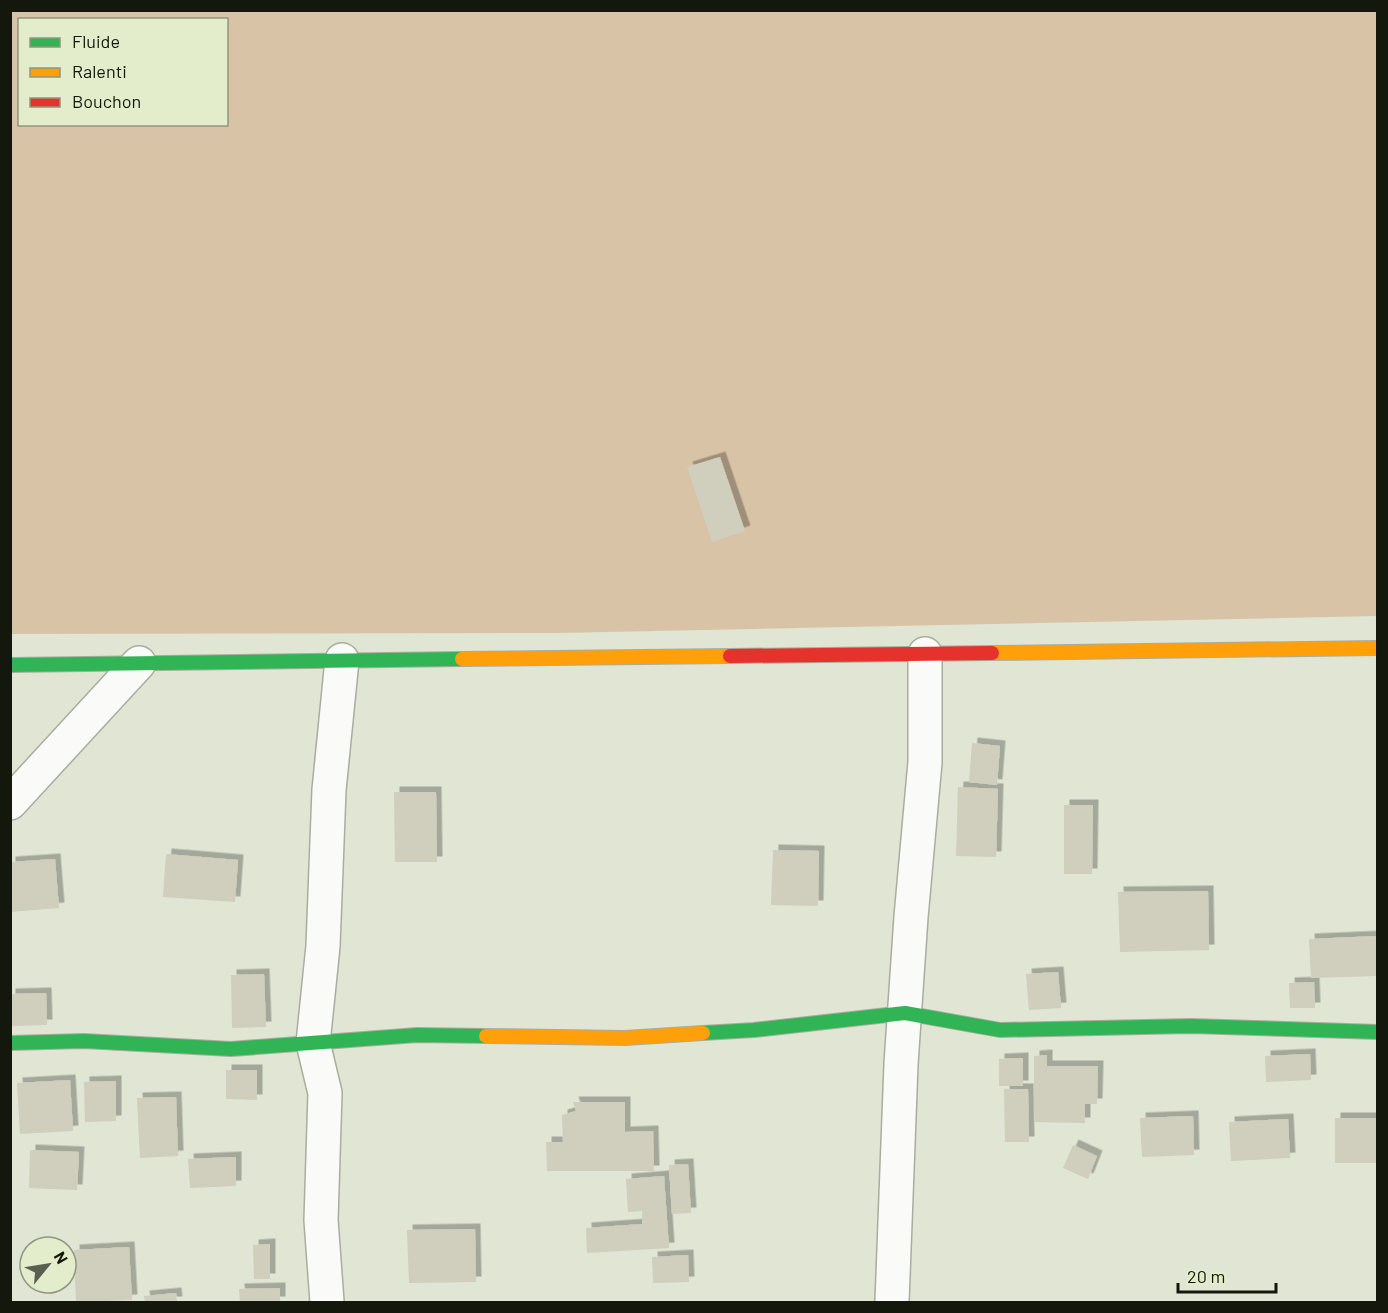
<svg xmlns="http://www.w3.org/2000/svg" width="1388" height="1313" font-family="Barlow,sans-serif">
	<style>
		.forest { fill: #d9c3a6; fill-rule: evenodd }
		.building { fill: #d0cebc; filter: url(#shadow) }
		.lines { fill: none; stroke-linecap: round; stroke-linejoin: round }
		.street-casing { stroke: #a9ada0; stroke-width: 36 }
		.fast-casing { stroke: #a9ada0; stroke-width: 16 }
		.slow-casing { stroke: #a9ada0; stroke-width: 16 }
		.jam-casing { stroke: #a9ada0; stroke-width: 16 }
		.street { stroke: #fafbf9; stroke-width: 33 }
		.fast { stroke: #30b455; stroke-width: 14 }
		.slow { stroke: #ff9f0a; stroke-width: 14 }
		.jam { stroke: #e5322d; stroke-width: 14 }
	</style>
	<defs>
		<filter id="shadow"><feDropShadow dx="5.5" dy="-5.5" stdDeviation="0" flood-color="#0004"/></filter>
	</defs>
	<rect width="100%" height="100%" fill="#e0e5d4"/>
	<path class="forest" d="M 10,11 L 1377,11 L 1377,616 L 559,633 L 11,634 ZM 20,20 L 226,20 L 226,124 L 20,124 Z"/>
	<g class="building">
		<path d="M 720,457 L 745,531 L 712,542 L 687,467 Z"/>
		<path d="M 972,743 L 1000,746 L 997,785 L 969,782 Z"/>
		<path d="M 958,787 L 998,789 L 996,857 L 956,856 Z"/>
		<path d="M 394,792 L 436,792 L 437,862 L 395,862 Z"/>
		<path d="M 1064,805 L 1093,805 L 1092,874 L 1064,874 Z"/>
		<path d="M 773,850 L 819,851 L 818,906 L 771,905 Z"/>
		<path d="M 166,854 L 238,860 L 235,902 L 163,897 Z"/>
		<path d="M 55,859 L 59,908 L 10,912 L 10,862 Z"/>
		<path d="M 1208,891 L 1209,950 L 1120,952 L 1118,892 Z"/>
		<path d="M 1378,936 L 1378,976 L 1311,978 L 1309,939 Z"/>
		<path d="M 1058,972 L 1061,1008 L 1029,1010 L 1026,974 Z"/>
		<path d="M 264,974 L 266,1027 L 232,1028 L 231,975 Z"/>
		<path d="M 1314,982 L 1315,1008 L 1290,1008 L 1289,983 Z"/>
		<path d="M 46,993 L 47,1025 L 10,1026 L 10,994 Z"/>
		<path d="M 1310,1054 L 1311,1080 L 1266,1082 L 1265,1056 Z"/>
		<path d="M 1047,1055 L 1047,1066 L 1098,1066 L 1097,1104 L 1085,1104 L 1085,1123 L 1034,1122 L 1034,1056 Z"/>
		<path d="M 1023,1058 L 1023,1086 L 999,1086 L 999,1059 Z"/>
		<path d="M 226,1070 L 257,1070 L 257,1100 L 226,1099 Z"/>
		<path d="M 70,1080 L 73,1131 L 20,1134 L 17,1083 Z"/>
		<path d="M 116,1081 L 116,1121 L 85,1122 L 84,1082 Z"/>
		<path d="M 1004,1089 L 1028,1089 L 1029,1142 L 1005,1142 Z"/>
		<path d="M 176,1097 L 178,1156 L 140,1158 L 137,1098 Z"/>
		<path d="M 573,1102 L 625,1102 L 625,1132 L 653,1131 L 654,1171 L 547,1171 L 546,1142 L 563,1142 L 562,1115 L 576,1111 Z"/>
		<path d="M 1193,1116 L 1194,1155 L 1142,1157 L 1140,1118 Z"/>
		<rect x="1335" y="1118" width="43" height="45"/>
		<path d="M 1288,1119 L 1290,1158 L 1231,1161 L 1229,1122 Z"/>
		<path d="M 1073,1145 L 1097,1156 L 1088,1179 L 1063,1168 Z"/>
		<path d="M 30,1150 L 79,1152 L 77,1190 L 29,1188 Z"/>
		<path d="M 236,1157 L 236,1186 L 190,1188 L 188,1159 Z"/>
		<path d="M 688,1164 L 691,1213 L 672,1214 L 669,1165 Z"/>
		<path d="M 664,1176 L 669,1248 L 587,1253 L 586,1228 L 642,1224 L 642,1211 L 628,1212 L 626,1179 Z"/>
		<path d="M 475,1229 L 476,1282 L 409,1283 L 407,1230 Z"/>
		<path d="M 270,1244 L 270,1279 L 254,1279 L 253,1245 Z"/>
		<path d="M 129,1247 L 132,1300 L 76,1302 L 74,1250 Z"/>
		<path d="M 688,1255 L 689,1282 L 653,1283 L 652,1257 Z"/>
		<path d="M 280,1288 L 280,1302 L 240,1302 L 239,1289 Z"/>
		<path d="M 176,1293 L 177,1302 L 145,1302 L 144,1296 Z"/>
	</g>
	<g class="lines">
		<defs>
			<g id="street">
				<path d="M 10,803 L 139,663"/>
				<path d="M 327,1302 L 321,1220 L 325,1093 L 313,1043 L 323,946 L 329,790 L 342,660"/>
				<path d="M 892,1302 L 901,1064 L 911,917 L 925,762 L 925,654"/>
			</g>
			<g id="fast">
				<path d="M 10,665 L 462,659"/>
				<path d="M 703,1033 L 754,1030 L 905,1013 L 1000,1030 L 1191,1026 L 1378,1032"/>
				<path d="M 10,1043 L 84,1041 L 231,1049 L 417,1035 L 486,1036"/>
			</g>
			<g id="slow">
				<path d="M 992,653 L 1378,648"/>
				<path d="M 462,659 L 730,656"/>
				<path d="M 486,1036 L 625,1038 L 703,1033"/>
			</g>
			<path id="jam" d="M 730,656 L 992,653"/>
		</defs>
		<use href="#street" class="street-casing"/>
		<use href="#fast" class="fast-casing"/>
		<use href="#slow" class="slow-casing"/>
		<use href="#jam" class="jam-casing"/>
		<use href="#street" class="street"/>
		<use href="#fast" class="fast"/>
		<use href="#slow" class="slow"/>
		<use href="#jam" class="jam"/>
	</g>
	<rect width="1388" height="1313" fill="none" stroke="#14170c" stroke-width="24"/>
	<rect x="18" y="18" width="210" height="108" fill="#e3edcc" stroke="#90977f" stroke-width="1.5"/>
	<rect x="30" y="38" width="30" height="9" fill="#30b455" stroke="#90977f" stroke-width="1.5"/>
	<text x="72" y="48" font-size="18" fill="#14170c">Fluide</text>
	<rect x="30" y="68" width="30" height="9" fill="#ff9f0a" stroke="#90977f" stroke-width="1.5"/>
	<text x="72" y="78" font-size="18" fill="#14170c">Ralenti</text>
	<rect x="30" y="98" width="30" height="9" fill="#e5322d" stroke="#90977f" stroke-width="1.5"/>
	<text x="72" y="108" font-size="18" fill="#14170c">Bouchon</text>
	<g transform="translate(48 1265) rotate(60)"><circle r="28" fill="#e3edcc" stroke="#90977f" stroke-width="1.5"/>
	<path d="M0-4.5L10 22L0 15L-10 22Z" fill="#5b5f52"/>
	<text y="-9" font-size="16" font-weight="bold" text-anchor="middle" fill="#14170c">N</text>
	</g>
	<path d="M1178 1283v9h98v-9" fill="none" stroke="#14170c" stroke-width="3"/>
	<text x="1187" y="1283" font-size="18" fill="#14170c" stroke="#e3edcc" stroke-width="4.5" paint-order="stroke">20 m</text>
</svg>
